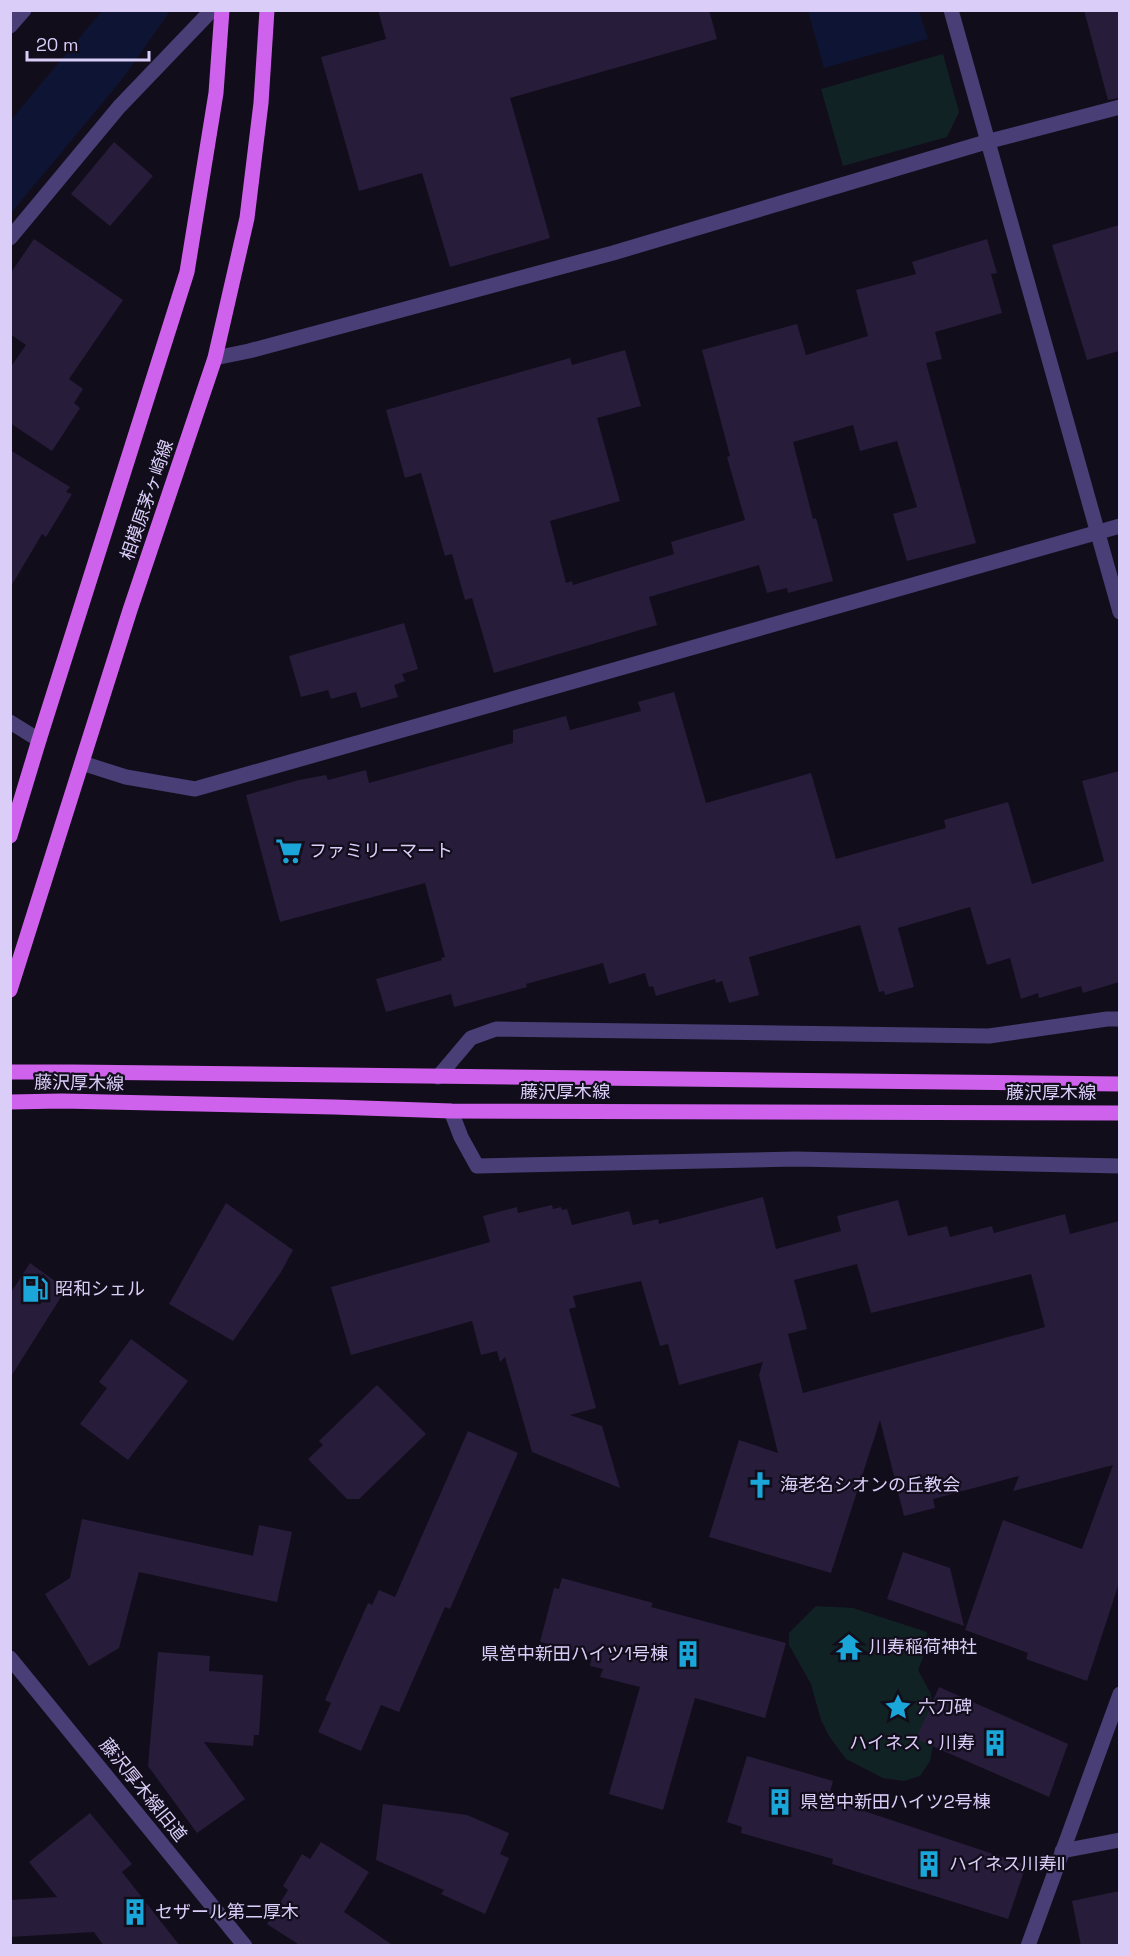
<svg xmlns="http://www.w3.org/2000/svg" width="1130" height="1956" font-family="'Space Grotesk','Noto Sans JP',sans-serif">
	<style>
		.green { fill: #112224 }
		.water { fill: #0e1534 }
		.building { fill: #271c3a; fill-rule: evenodd }
		.lines { fill: none; stroke-linecap: round; stroke-linejoin: round }
		.minor { stroke: #493e75; stroke-width: 15 }
		.tertiary { stroke: #493e75; stroke-width: 15 }
		.primary { stroke: #cf62ec; stroke-width: 15 }
		.labels { text-anchor: middle; stroke-width: 4.5; stroke-linejoin: round; paint-order: stroke }
		.street-label { font-size: 18px; fill: #dacef9; stroke: #120d1b }
		.poi-label { font-size: 18px; fill: #dacef9; stroke: #120d1b; text-anchor: start }
	</style>
	<rect width="100%" height="100%" fill="#120d1b"/>
	<g class="green">
		<path d="M 943,54 L 959,112 L 947,137 L 843,166 L 821,89 Z"/>
		<path d="M 816,1606 L 853,1608 L 927,1632 L 926,1650 L 918,1670 L 931,1694 L 934,1740 L 930,1761 L 920,1776 L 904,1781 L 883,1778 L 846,1759 L 829,1736 L 821,1720 L 811,1684 L 789,1645 L 789,1633 Z"/>
	</g>
	<g class="water">
		<path d="M 102,11 L 170,11 L 123,78 L 11,213 L 11,120 Z"/>
		<path d="M 808,11 L 919,11 L 928,39 L 824,68 Z"/>
	</g>
	<g class="building">
		<path d="M 378,10 L 709,10 L 717,39 L 510,98 L 550,238 L 450,267 L 422,173 L 359,191 L 321,57 L 386,39 Z"/>
		<path d="M 1084,10 L 1119,10 L 1119,98 L 1108,100 Z"/>
		<path d="M 114,142 L 153,176 L 110,226 L 71,194 Z"/>
		<path d="M 1119,225 L 1119,351 L 1087,360 L 1052,245 Z"/>
		<path d="M 34,239 L 123,300 L 69,379 L 83,389 L 74,403 L 80,408 L 52,451 L 10,423 L 10,368 L 26,345 L 10,334 L 10,274 Z"/>
		<path d="M 987,239 L 997,273 L 991,274 L 1002,313 L 935,332 L 942,359 L 926,363 L 976,543 L 907,561 L 893,514 L 917,507 L 897,441 L 860,451 L 853,425 L 793,442 L 813,519 L 816,518 L 833,581 L 788,593 L 787,588 L 767,593 L 759,565 L 649,597 L 657,625 L 494,673 L 472,598 L 465,600 L 452,554 L 445,556 L 421,473 L 405,478 L 386,410 L 570,358 L 572,365 L 625,350 L 641,406 L 597,418 L 620,501 L 550,521 L 566,583 L 572,581 L 573,585 L 674,554 L 671,542 L 745,520 L 727,457 L 730,456 L 702,350 L 797,324 L 806,355 L 868,336 L 856,290 L 916,274 L 912,262 Z"/>
		<path d="M 10,450 L 70,487 L 66,492 L 72,494 L 46,537 L 42,534 L 10,588 Z"/>
		<path d="M 404,623 L 418,669 L 402,674 L 405,681 L 394,685 L 398,697 L 361,708 L 356,692 L 331,699 L 328,690 L 301,697 L 289,656 Z"/>
		<path d="M 674,692 L 706,803 L 811,773 L 836,859 L 946,828 L 944,820 L 1008,802 L 1032,884 L 1104,861 L 1082,781 L 1119,771 L 1119,982 L 1083,993 L 1081,986 L 1039,998 L 1038,993 L 1021,999 L 1010,958 L 987,965 L 970,907 L 898,928 L 914,987 L 885,995 L 884,991 L 879,992 L 860,925 L 749,957 L 759,995 L 729,1003 L 722,981 L 716,983 L 715,979 L 656,996 L 653,986 L 649,987 L 645,973 L 609,984 L 603,963 L 526,984 L 527,987 L 454,1007 L 451,994 L 386,1012 L 376,979 L 442,960 L 441,958 L 445,957 L 425,883 L 280,922 L 246,795 L 299,780 L 326,775 L 328,780 L 366,770 L 369,783 L 513,743 L 513,730 L 566,716 L 570,730 L 641,711 L 638,702 Z"/>
		<path d="M 763,1197 L 776,1249 L 841,1231 L 837,1216 L 898,1200 L 908,1236 L 947,1226 L 950,1237 L 992,1226 L 994,1233 L 1065,1214 L 1070,1234 L 1119,1221 L 1119,1583 L 1087,1681 L 1026,1659 L 1028,1653 L 965,1630 L 1003,1520 L 1082,1549 L 1113,1465 L 1013,1491 L 1019,1476 L 933,1499 L 935,1508 L 904,1516 L 880,1420 L 831,1573 L 709,1537 L 739,1440 L 778,1453 L 759,1375 L 763,1362 L 679,1385 L 668,1344 L 660,1346 L 641,1281 L 573,1296 L 576,1307 L 569,1309 L 596,1408 L 570,1415 L 602,1426 L 620,1488 L 532,1452 L 505,1357 L 500,1362 L 497,1351 L 481,1355 L 472,1321 L 351,1355 L 331,1287 L 490,1242 L 483,1216 L 517,1207 L 518,1213 L 552,1205 L 553,1209 L 561,1207 L 562,1210 L 567,1209 L 572,1225 L 629,1211 L 633,1225 L 658,1219 L 659,1224 ZM 857,1264 L 871,1313 L 1031,1274 L 1045,1327 L 803,1393 L 788,1334 L 807,1329 L 794,1280 Z"/>
		<path d="M 226,1203 L 293,1250 L 281,1272 L 233,1341 L 169,1304 Z"/>
		<path d="M 30,1263 L 66,1289 L 10,1378 L 10,1294 Z"/>
		<path d="M 131,1339 L 188,1381 L 128,1460 L 80,1424 L 107,1388 L 99,1382 Z"/>
		<path d="M 377,1385 L 426,1434 L 359,1499 L 347,1499 L 308,1459 L 323,1445 L 319,1441 Z"/>
		<path d="M 468,1431 L 518,1453 L 450,1609 L 445,1607 L 399,1712 L 381,1705 L 361,1751 L 318,1732 L 331,1703 L 325,1700 L 368,1603 L 372,1605 L 379,1590 L 395,1597 Z"/>
		<path d="M 82,1519 L 254,1556 L 253,1555 L 259,1525 L 292,1532 L 277,1602 L 139,1572 L 119,1648 L 89,1666 L 45,1594 L 70,1578 Z"/>
		<path d="M 903,1552 L 950,1568 L 964,1626 L 887,1599 Z"/>
		<path d="M 562,1578 L 653,1603 L 651,1607 L 786,1643 L 765,1718 L 695,1698 L 663,1810 L 609,1794 L 640,1687 L 600,1677 L 603,1669 L 590,1666 L 592,1655 L 540,1642 L 554,1588 L 559,1589 Z"/>
		<path d="M 158,1652 L 210,1656 L 209,1671 L 263,1675 L 259,1735 L 254,1735 L 253,1746 L 204,1742 L 245,1799 L 197,1833 L 148,1766 Z"/>
		<path d="M 939,1687 L 1068,1744 L 1049,1797 L 916,1739 Z"/>
		<path d="M 747,1756 L 833,1781 L 828,1799 L 1026,1865 L 1008,1919 L 832,1864 L 833,1859 L 741,1833 L 742,1827 L 727,1822 Z"/>
		<path d="M 383,1804 L 467,1815 L 509,1833 L 500,1854 L 509,1858 L 485,1914 L 441,1894 L 444,1890 L 376,1860 Z"/>
		<path d="M 90,1813 L 132,1864 L 122,1872 L 180,1946 L 104,1946 L 94,1932 L 10,1937 L 10,1900 L 57,1897 L 29,1862 Z"/>
		<path d="M 321,1842 L 369,1872 L 344,1912 L 394,1946 L 301,1946 L 267,1924 L 288,1890 L 283,1886 L 302,1854 L 310,1859 Z"/>
		<path d="M 1119,1891 L 1119,1946 L 1081,1946 L 1072,1901 Z"/>
	</g>
	<g class="lines">
		<g class="minor">
			<path d="M 951,10 L 1120,612"/>
			<path d="M 10,26 L 24,10"/>
			<path d="M 10,238 L 119,107 L 212,10"/>
			<path d="M 215,358 L 249,351 L 613,253 L 986,142 L 1120,107"/>
			<path d="M 10,722 L 39,740"/>
			<path d="M 82,763 L 126,777 L 195,789 L 1120,526"/>
			<path d="M 438,1077 L 471,1038 L 496,1029 L 989,1036 L 1107,1019 L 1120,1019"/>
			<path d="M 451,1111 L 461,1137 L 477,1166 L 796,1159 L 1120,1166"/>
			<path d="M 1062,1851 L 1120,1840"/>
			<path d="M 1028,1946 L 1120,1694"/>
		</g>
		<path class="tertiary" d="M 10,1658 L 245,1946"/>
		<g class="primary">
			<path d="M 10,836 L 39,740 L 187,272 L 216,93 L 222,10"/>
			<path d="M 10,990 L 130,610 L 215,358 L 247,218 L 261,103 L 267,10"/>
			<path d="M 10,1072 L 72,1072 L 1120,1084"/>
			<path d="M 10,1102 L 62,1101 L 334,1107 L 451,1111 L 1120,1113"/>
		</g>
	</g>
	<defs>
		<symbol id="supermarket-bare" viewBox="-9 -9 18 18"><path d="M-6-5.5h2.5l.6 2H6L4.5 2H-2.5L-4.4-4H-6ZM-1.5 3.2a1.3 1.3 0 1 0 .1 0ZM3 3.2a1.3 1.3 0 1 0 .1 0Z" fill="#1aa6d8" stroke="#120d1b" stroke-width="2.5" paint-order="stroke"/></symbol>
		<symbol id="fuel-bare" viewBox="-9 -9 18 18"><path d="M-5.5-6h7V0h2V4h1.3V-2.5L3-4.5l.8-.8L6-3V5H2.5V1h-1V6h-7ZM-4.2-4.7v3.2H.2V-4.7Z" fill="#1aa6d8" stroke="#120d1b" stroke-width="2.5" paint-order="stroke"/></symbol>
		<symbol id="church-bare" viewBox="-9 -9 18 18"><path d="M-1.2-6h2.4v3.5h3.3v2.4h-3.3V6h-2.4V-.1h-3.3v-2.4h3.3Z" fill="#1aa6d8" stroke="#120d1b" stroke-width="2.5" paint-order="stroke"/></symbol>
		<symbol id="temple-bare" viewBox="-9 -9 18 18"><path d="M0-6L5-2H3V0L6.5 2.5H4V6H1.5V3h-3V6H-4V2.5H-6.5L-3 0V-2H-5Z" fill="#1aa6d8" stroke="#120d1b" stroke-width="2.5" paint-order="stroke"/></symbol>
		<symbol id="building-bare" viewBox="-9 -9 18 18"><path d="M-4-6H4V6H1V3H-1V6H-4ZM-2.5-4.3h1.7v1.8h-1.7ZM.8-4.3h1.7v1.8H.8ZM-2.5-1h1.7V.8h-1.7ZM.8-1h1.7V.8H.8Z" fill="#1aa6d8" stroke="#120d1b" stroke-width="2.5" paint-order="stroke"/></symbol>
		<symbol id="sight-bare" viewBox="-9 -9 18 18"><path d="M0-6L1.8-2.2L6-1.7L2.9 1.2L3.7 5.4L0 3.3L-3.7 5.4L-2.9 1.2L-6-1.7L-1.8-2.2Z" fill="#1aa6d8" stroke="#120d1b" stroke-width="2.5" paint-order="stroke"/></symbol>
	</defs>
	<g fill-rule="evenodd">
		<use href="#supermarket-bare" x="270" y="832" width="38" height="38"/>
		<use href="#fuel-bare" x="16" y="1270" width="38" height="38"/>
		<use href="#church-bare" x="741" y="1466" width="38" height="38"/>
		<use href="#temple-bare" x="830" y="1628" width="38" height="38"/>
		<use href="#building-bare" x="669" y="1635" width="38" height="38"/>
		<use href="#sight-bare" x="879" y="1688" width="38" height="38"/>
		<use href="#building-bare" x="976" y="1724" width="38" height="38"/>
		<use href="#building-bare" x="761" y="1783" width="38" height="38"/>
		<use href="#building-bare" x="910" y="1845" width="38" height="38"/>
		<use href="#building-bare" x="116" y="1893" width="38" height="38"/>
	</g>
	<g class="labels">
		<g class="street-label">
			<text transform="translate(147 500) rotate(-71)" y="6">相模原茅ヶ崎線</text>
			<text transform="translate(79 1083) rotate(1)" y="6">藤沢厚木線</text>
			<text x="565" y="1098">藤沢厚木線</text>
			<text x="1051" y="1099">藤沢厚木線</text>
			<text transform="translate(143 1790) rotate(51)" y="6">藤沢厚木線旧道</text>
		</g>
		<g class="poi-label">
			<text x="309" y="857">ファミリーマート</text>
			<text x="55" y="1295">昭和シェル</text>
			<text x="780" y="1491">海老名シオンの丘教会</text>
			<text x="869" y="1653">川寿稲荷神社</text>
			<text x="668" y="1660" text-anchor="end">県営中新田ハイツ1号棟</text>
			<text x="918" y="1713">六刀碑</text>
			<text x="975" y="1749" text-anchor="end">ハイネス・川寿</text>
			<text x="800" y="1808">県営中新田ハイツ2号棟</text>
			<text x="949" y="1870">ハイネス川寿II</text>
			<text x="155" y="1918">セザール第二厚木</text>
		</g>
	</g>
	<rect width="1130" height="1956" fill="none" stroke="#dacef9" stroke-width="24"/>
	<path d="M27 51v9h122v-9" fill="none" stroke="#dacef9" stroke-width="3"/>
	<text x="36" y="51" font-size="18" fill="#dacef9" stroke="#120d1b" stroke-width="4.5" paint-order="stroke">20 m</text>
</svg>
